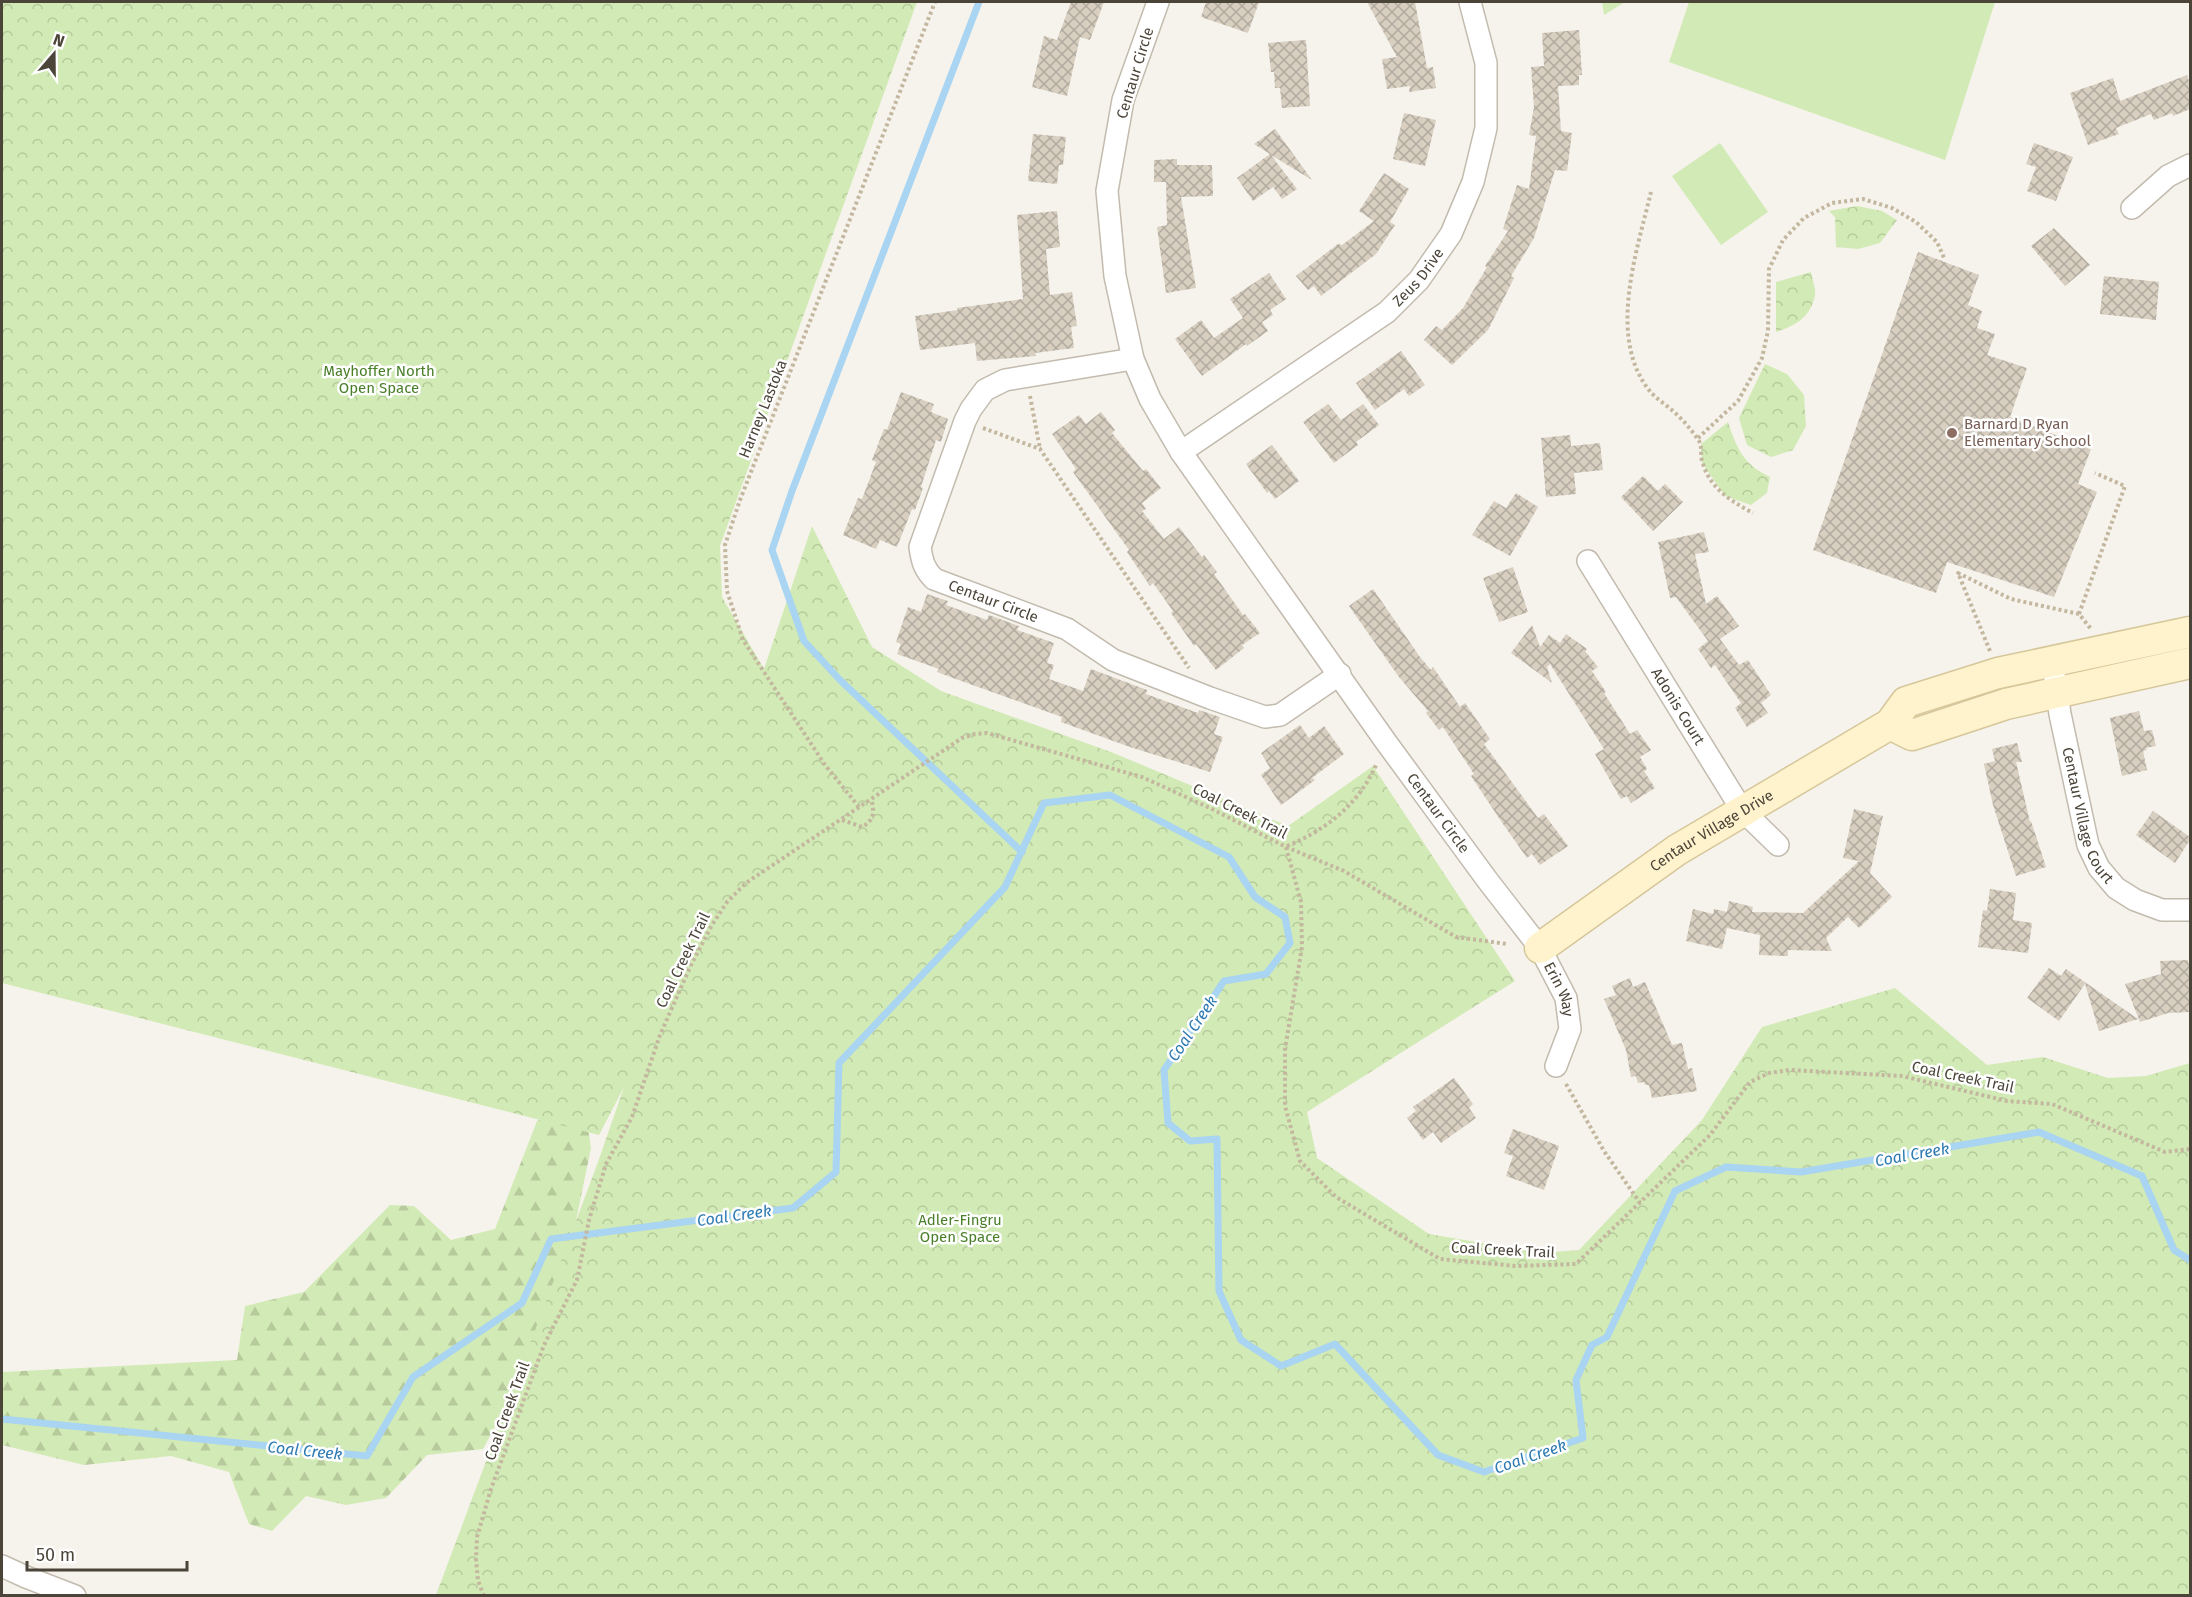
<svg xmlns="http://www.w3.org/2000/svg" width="2192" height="1597" font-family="'Fira Sans',sans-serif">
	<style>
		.forest { fill: url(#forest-firs) }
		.park { fill: url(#park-crowns) }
		.garden { fill: #d2eab5 }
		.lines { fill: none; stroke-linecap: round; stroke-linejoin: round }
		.stream { stroke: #a9d4f2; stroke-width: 7 }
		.building { fill: url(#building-cross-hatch) }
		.street-casing { stroke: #c2bbae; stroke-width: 24 }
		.secondary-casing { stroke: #d6c79b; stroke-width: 33 }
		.path { stroke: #c4b79f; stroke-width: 4; stroke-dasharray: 3 3; stroke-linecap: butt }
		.street { stroke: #fff; stroke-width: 21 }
		.secondary { stroke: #fff3cd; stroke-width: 30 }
		.education-dot { fill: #8d6e63; stroke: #fff; stroke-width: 2 }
		.labels { text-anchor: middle; stroke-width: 5; stroke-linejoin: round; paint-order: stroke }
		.street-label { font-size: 15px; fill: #4b4439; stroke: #fff }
		.park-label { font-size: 15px; fill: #4a7f2a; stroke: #fff }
		.education-label { font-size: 15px; fill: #785e54; stroke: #fff; text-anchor: start }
		.water-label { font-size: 16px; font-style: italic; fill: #2e7ab2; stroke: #fff }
	</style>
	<defs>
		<pattern id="forest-firs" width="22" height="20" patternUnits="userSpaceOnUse" patternTransform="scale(1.5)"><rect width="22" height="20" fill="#d2eab5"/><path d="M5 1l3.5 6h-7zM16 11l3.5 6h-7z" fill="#b6ca9c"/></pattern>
		<pattern id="park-crowns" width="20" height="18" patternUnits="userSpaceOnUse" patternTransform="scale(1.5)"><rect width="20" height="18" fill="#d2eab5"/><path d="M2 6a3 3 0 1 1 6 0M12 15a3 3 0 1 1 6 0" fill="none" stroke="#b6ca9c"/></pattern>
		<pattern id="building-cross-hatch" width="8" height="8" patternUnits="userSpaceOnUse" patternTransform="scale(1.5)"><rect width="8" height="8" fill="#d8cfc1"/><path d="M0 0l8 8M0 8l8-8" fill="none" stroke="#b1aa9e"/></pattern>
	</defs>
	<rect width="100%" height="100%" fill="#f6f3ec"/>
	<path class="forest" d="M 556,1110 L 587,1121 L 591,1148 L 558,1308 L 483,1449 L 427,1455 L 386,1498 L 346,1505 L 306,1496 L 272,1531 L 249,1524 L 229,1472 L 171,1456 L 84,1465 L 2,1445 L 2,1372 L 237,1360 L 245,1306 L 304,1292 L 390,1205 L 414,1206 L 451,1240 L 495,1229 L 537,1121 Z"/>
	<g class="park">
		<path d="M 2,2 L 917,2 L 720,546 L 722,597 L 764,669 L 812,526 L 872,647 L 941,691 L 1111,752 L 1288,826 L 1373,766 L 1515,981 L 1307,1112 L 1317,1158 L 1429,1234 L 1541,1253 L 1579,1250 L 1702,1120 L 1762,1027 L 1895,988 L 1987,1065 L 2043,1057 L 2108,1078 L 2146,1076 L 2190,1063 L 2190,1595 L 436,1595 L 598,1162 L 624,1087 L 599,1135 L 2,983 Z"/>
		<path d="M 1602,2 L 1625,2 L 1604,15 Z"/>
		<path d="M 1857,206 L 1882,211 L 1897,220 L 1880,243 L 1858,249 L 1836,247 L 1835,217 L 1829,211 Z"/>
		<path d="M 1811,272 C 1812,279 1816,288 1815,295 C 1811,317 1795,326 1776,332 L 1776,282 Z"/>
		<path d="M 1765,364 L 1787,374 L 1804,395 L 1806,426 L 1793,450 L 1771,457 L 1747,445 L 1739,418 Z"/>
		<path d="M 1728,422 C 1737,449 1743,464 1770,477 L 1767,493 L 1751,505 L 1725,496 L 1702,463 L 1701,444 Z"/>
	</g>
	<g class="garden">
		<path d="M 1689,2 L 1995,2 L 1945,160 L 1669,62 Z"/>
		<path d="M 1720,143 L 1768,212 L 1721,245 L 1672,176 Z"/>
	</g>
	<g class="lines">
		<g class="stream">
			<path d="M 979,2 L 792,491 L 772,550 L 804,641 L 840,680 L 1022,852"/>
			<path d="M 2,1419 L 367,1456 L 413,1377 L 522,1303 L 551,1239 L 793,1208 L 836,1172 L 839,1063 L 1005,887 L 1044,803 L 1110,795 L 1229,857 L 1255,897 L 1285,917 L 1290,943 L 1266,974 L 1224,981 L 1164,1070 L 1168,1123 L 1190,1141 L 1217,1139 L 1219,1291 L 1241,1340 L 1281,1366 L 1335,1344 L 1438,1455 L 1484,1472 L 1583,1438 L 1576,1380 L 1592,1345 L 1607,1337 L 1675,1191 L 1726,1167 L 1801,1172 L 2039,1132 L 2142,1176 L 2174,1250 L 2190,1260"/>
		</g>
	</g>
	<g class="building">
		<path d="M 1071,2 L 1104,2 L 1090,40 L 1080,37 L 1067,96 L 1032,87 L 1044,36 L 1057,40 Z"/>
		<path d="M 1206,2 L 1259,2 L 1248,33 L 1201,17 Z"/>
		<path d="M 1367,2 L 1415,2 L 1427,68 L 1433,67 L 1436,88 L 1409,92 L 1410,86 L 1387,89 L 1382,59 L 1397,57 Z"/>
		<path d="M 1579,30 L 1582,75 L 1579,75 L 1579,85 L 1558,86 L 1561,131 L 1572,133 L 1567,171 L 1555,170 L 1534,238 L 1511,276 L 1514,278 L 1488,330 L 1452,365 L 1424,340 L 1436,326 L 1442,330 L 1463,308 L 1487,267 L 1485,266 L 1508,231 L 1503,229 L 1517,185 L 1529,189 L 1536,136 L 1529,135 L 1534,107 L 1531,67 L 1544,66 L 1542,33 Z"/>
		<path d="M 1306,40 L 1310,106 L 1282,108 L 1280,88 L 1275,88 L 1274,72 L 1271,72 L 1268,43 Z"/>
		<path d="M 2187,75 L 2190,84 L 2190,109 L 2173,116 L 2172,113 L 2154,120 L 2151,114 L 2116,128 L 2119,134 L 2088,145 L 2070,93 L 2113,78 L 2120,101 Z"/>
		<path d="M 1404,113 L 1436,120 L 1425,166 L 1393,159 Z"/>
		<path d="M 1275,129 L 1312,180 L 1271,155 L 1297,189 L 1282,199 L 1273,187 L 1253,201 L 1237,178 L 1270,154 L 1254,144 Z"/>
		<path d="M 1033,134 L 1066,137 L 1063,165 L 1059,165 L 1057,184 L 1028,181 Z"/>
		<path d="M 2034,143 L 2073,157 L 2056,201 L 2027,191 L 2036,167 L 2026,164 Z"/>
		<path d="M 1177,159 L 1177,165 L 1212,165 L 1213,196 L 1181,197 L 1196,288 L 1166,293 L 1157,227 L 1167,225 L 1166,182 L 1154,182 L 1154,160 Z"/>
		<path d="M 1384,173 L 1409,189 L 1390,222 L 1395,225 L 1376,254 L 1321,296 L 1314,286 L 1308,290 L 1296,276 L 1338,244 L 1342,245 L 1374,221 L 1359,211 Z"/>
		<path d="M 1057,211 L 1060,247 L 1046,249 L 1050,295 L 1072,292 L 1077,326 L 1071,327 L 1074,348 L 1035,353 L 1036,356 L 977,361 L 975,343 L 920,350 L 915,316 L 958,310 L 957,308 L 1023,299 L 1017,215 Z"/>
		<path d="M 2054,228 L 2090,265 L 2065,286 L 2031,246 Z"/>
		<path d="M 1918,252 L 1979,275 L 1968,305 L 1982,311 L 1977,328 L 1995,334 L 1987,355 L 2027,368 L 2010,417 L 2091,449 L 2078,484 L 2097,492 L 2054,597 L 1947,562 L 1936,593 L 1813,550 Z"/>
		<path d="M 1269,273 L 1286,299 L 1270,310 L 1273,315 L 1262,322 L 1268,331 L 1247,346 L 1246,344 L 1202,376 L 1175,339 L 1201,320 L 1214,338 L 1243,318 L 1230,299 Z"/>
		<path d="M 2104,276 L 2159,282 L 2156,320 L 2100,314 Z"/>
		<path d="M 1401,351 L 1425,385 L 1409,396 L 1404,389 L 1375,410 L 1356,383 Z"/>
		<path d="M 901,392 L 934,404 L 931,412 L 948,419 L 941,442 L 936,440 L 921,487 L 923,488 L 915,510 L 912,509 L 897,547 L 880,540 L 876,549 L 843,535 L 858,498 L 862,499 L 876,462 L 872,460 L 884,429 L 887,430 Z"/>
		<path d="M 1328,404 L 1341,420 L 1363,404 L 1379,425 L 1356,442 L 1358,445 L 1334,463 L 1303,422 Z"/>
		<path d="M 1101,412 L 1115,430 L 1112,433 L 1143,471 L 1146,469 L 1161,488 L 1142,503 L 1146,509 L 1142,511 L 1164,539 L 1179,527 L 1202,557 L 1204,555 L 1217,572 L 1214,574 L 1243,615 L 1245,614 L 1260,633 L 1242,645 L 1244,648 L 1216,670 L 1196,644 L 1194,646 L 1171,613 L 1173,611 L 1153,583 L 1150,586 L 1127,552 L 1129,550 L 1073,472 L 1076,469 L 1052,434 L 1079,415 L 1086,424 Z"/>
		<path d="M 1570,435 L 1571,446 L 1600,443 L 1603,470 L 1574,473 L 1576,494 L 1546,497 L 1541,438 Z"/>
		<path d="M 1272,445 L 1299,481 L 1275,499 L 1269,491 L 1267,493 L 1246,464 Z"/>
		<path d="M 1643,476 L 1658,491 L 1665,484 L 1683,502 L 1653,531 L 1621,497 Z"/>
		<path d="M 1516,493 L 1538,507 L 1510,556 L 1472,535 L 1494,501 L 1506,508 Z"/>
		<path d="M 1704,532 L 1709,552 L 1695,554 L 1706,604 L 1717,596 L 1739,626 L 1720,639 L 1739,665 L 1748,660 L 1771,695 L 1761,703 L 1768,713 L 1747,727 L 1735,708 L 1741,703 L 1715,665 L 1711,668 L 1698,649 L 1708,641 L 1676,597 L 1670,598 L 1658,542 Z"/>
		<path d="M 1513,567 L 1528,612 L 1499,622 L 1483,578 Z"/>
		<path d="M 1373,589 L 1420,657 L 1431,670 L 1433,667 L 1460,707 L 1465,703 L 1490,739 L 1484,744 L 1538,818 L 1544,814 L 1568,846 L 1540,865 L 1532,854 L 1527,858 L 1503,824 L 1471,776 L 1474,774 L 1443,727 L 1439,730 L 1426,713 L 1428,711 L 1399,677 L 1349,606 Z"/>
		<path d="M 927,594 L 948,601 L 946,605 L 987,620 L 989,615 L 1019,626 L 1017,630 L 1054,643 L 1047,663 L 1054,665 L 1049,679 L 1083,691 L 1091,669 L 1147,690 L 1146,694 L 1198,713 L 1199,710 L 1220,717 L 1214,734 L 1223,737 L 1210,772 L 1130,747 L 1061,722 L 1062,717 L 953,678 L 937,672 L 939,669 L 897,654 L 901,644 L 896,642 L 908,607 L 921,612 Z"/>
		<path d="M 1532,625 L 1540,647 L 1549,635 L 1560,643 L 1566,634 L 1587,649 L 1585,651 L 1598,667 L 1592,671 L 1606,692 L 1604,693 L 1630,734 L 1637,730 L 1651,750 L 1640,757 L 1647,769 L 1644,771 L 1655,788 L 1631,803 L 1627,796 L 1621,799 L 1595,754 L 1604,749 L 1550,664 L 1547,667 L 1552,683 L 1511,653 Z"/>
		<path d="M 2139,711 L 2144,731 L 2152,730 L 2156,746 L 2146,748 L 2147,750 L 2143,751 L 2147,770 L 2122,776 L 2110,718 Z"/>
		<path d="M 1300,725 L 1309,738 L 1324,726 L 1344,754 L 1312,778 L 1315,780 L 1281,805 L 1261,775 L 1270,768 L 1261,753 Z"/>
		<path d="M 2017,743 L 2022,762 L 2016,762 L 2030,822 L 2031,821 L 2046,867 L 2016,876 L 1993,805 L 1984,764 L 1995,761 L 1992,749 Z"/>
		<path d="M 1854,809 L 1883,816 L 1870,873 L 1892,897 L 1859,928 L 1848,917 L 1826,938 L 1832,951 L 1788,950 L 1788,956 L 1759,955 L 1760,935 L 1727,928 L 1722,949 L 1686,941 L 1693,909 L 1713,914 L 1714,909 L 1727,912 L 1729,901 L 1753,907 L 1752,912 L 1803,913 L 1859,861 L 1843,858 Z"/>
		<path d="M 2153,811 L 2190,837 L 2190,840 L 2175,863 L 2136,835 Z"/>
		<path d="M 1990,889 L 2016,893 L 2013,920 L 2032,923 L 2028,953 L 1978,947 L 1983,910 L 1987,911 Z"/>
		<path d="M 2188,960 L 2190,971 L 2190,1012 L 2168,1013 L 2140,1022 L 2125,984 L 2161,974 L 2160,961 Z"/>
		<path d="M 2049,968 L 2061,976 L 2066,969 L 2138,1019 L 2099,1031 L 2085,984 L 2059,1021 L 2027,998 Z"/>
		<path d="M 1630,978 L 1633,987 L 1645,982 L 1672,1045 L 1682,1043 L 1688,1069 L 1692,1068 L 1697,1091 L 1652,1098 L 1649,1085 L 1645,1085 L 1644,1082 L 1638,1083 L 1636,1076 L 1631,1077 L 1626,1050 L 1604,999 L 1616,995 L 1612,986 Z"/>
		<path d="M 1454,1078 L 1473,1104 L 1469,1108 L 1476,1118 L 1441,1143 L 1433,1132 L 1423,1140 L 1407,1118 L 1416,1111 L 1413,1107 Z"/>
		<path d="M 1513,1129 L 1559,1146 L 1544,1190 L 1506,1176 L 1513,1156 L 1504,1153 Z"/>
	</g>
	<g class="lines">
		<defs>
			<g id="street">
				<path id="s1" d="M 1158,2 L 1123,100 L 1107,191 L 1115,276 L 1133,359 L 1150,399 L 1181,452 L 1386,742 L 1488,881 L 1540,948 L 1566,998 L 1570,1029 L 1556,1066"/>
				<path d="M 2132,208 L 2168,176 L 2190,165"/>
				<path id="s2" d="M 1133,359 L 1005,380 L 985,390 L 971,409 L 965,421 L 920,547 C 922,561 924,569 934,579 L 1067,629 L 1113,660 L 1210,698 L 1265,717 L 1280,715 L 1340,674"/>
				<path id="s3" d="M 1181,452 L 1387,312 L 1419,280 L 1451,234 L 1473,182 L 1486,128 L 1486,63 L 1470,2"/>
				<path id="s4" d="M 1588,561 L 1742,810 L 1778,845"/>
				<path id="s5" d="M 2055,679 L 2060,714 L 2088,845 L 2099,868 L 2116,888 L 2135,900 L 2162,910 L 2190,910"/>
				<path d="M 2,1566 L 26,1577 L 75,1596"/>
			</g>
			<g id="secondary">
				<path d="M 1890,724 L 1912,735 L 2006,704 L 2190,663"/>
				<path id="s6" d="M 1540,948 L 1677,850 L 1890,724 L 1906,702 L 1998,673 L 2190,632"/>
			</g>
		</defs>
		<use href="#street" class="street-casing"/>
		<use href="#secondary" class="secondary-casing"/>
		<g class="path">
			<path d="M 1651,192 C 1637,251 1607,337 1649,390 C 1655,398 1665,404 1673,411 C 1682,419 1690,428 1697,438 C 1704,446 1699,455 1703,464 C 1711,489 1731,501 1753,513"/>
			<path d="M 1030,396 L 1040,449"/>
			<path d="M 983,428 L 1040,449 L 1189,668"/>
			<path d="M 1698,438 L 1738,401 L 1762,358 L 1768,331 L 1769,269 L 1783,240 L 1804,218 L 1832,203 L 1863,199 L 1892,208 L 1916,222 L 1937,242 L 1945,260"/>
			<path d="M 2079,614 L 2125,486 L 2095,473"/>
			<path d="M 1990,651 L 1958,573 L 2011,599 L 2079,614 L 2091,629"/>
			<path d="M 859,807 L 825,765 L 743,640 L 727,591 L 725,545 L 740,500 L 935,2"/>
			<path d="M 842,820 L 862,827 C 874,821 875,811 871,799"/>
			<path d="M 1287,846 C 1326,830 1359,804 1376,765"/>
			<path d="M 1286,847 L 1344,871 L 1456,937 L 1507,944"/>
			<path d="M 1566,1084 L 1604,1151 L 1640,1203"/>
			<path d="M 484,1596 L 478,1581 L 476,1559 L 477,1537 L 491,1489 L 544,1345 L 577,1280 L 589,1220 L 606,1164 L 632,1117 L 660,1035 L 691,965 L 712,925 L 727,902 L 746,883 L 962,738 L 975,734 L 987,733 L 1142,777 L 1214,810 L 1286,847 L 1301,902 L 1302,947 L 1285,1049 L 1285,1106 L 1300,1161 L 1336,1197 L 1440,1259 L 1516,1266 L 1576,1264 L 1710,1135 L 1750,1082 L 1769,1073 L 1790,1070 L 1902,1076 L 2007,1101 L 2052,1104 L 2165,1152 L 2190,1149"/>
		</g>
		<use href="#street" class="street"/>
		<use href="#secondary" class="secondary"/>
	</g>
	<circle class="education-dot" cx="1952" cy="433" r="6"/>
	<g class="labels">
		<g class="street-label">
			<text transform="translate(1135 73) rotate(-73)" y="5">Centaur Circle</text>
			<text dy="5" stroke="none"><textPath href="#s3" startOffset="296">Zeus Drive</textPath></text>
			<text transform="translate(763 409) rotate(-68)" y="5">Harney Lastoka</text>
			<text dy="5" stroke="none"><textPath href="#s2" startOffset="422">Centaur Circle</textPath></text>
			<text dy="5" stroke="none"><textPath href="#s4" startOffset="171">Adonis Court</textPath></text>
			<text transform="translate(1240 811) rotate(27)" y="5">Coal Creek Trail</text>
			<text dy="5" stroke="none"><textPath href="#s1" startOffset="915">Centaur Circle</textPath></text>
			<text dy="5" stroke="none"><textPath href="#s5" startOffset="141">Centaur Village Court</textPath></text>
			<text dy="5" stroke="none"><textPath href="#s6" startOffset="208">Centaur Village Drive</textPath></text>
			<text transform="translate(683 960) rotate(-64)" y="5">Coal Creek Trail</text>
			<text dy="5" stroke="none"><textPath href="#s1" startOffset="1130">Erin Way</textPath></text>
			<text transform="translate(1963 1077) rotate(12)" y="5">Coal Creek Trail</text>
			<text transform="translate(1503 1250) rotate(3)" y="5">Coal Creek Trail</text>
			<text transform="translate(507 1411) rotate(-70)" y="5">Coal Creek Trail</text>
		</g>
		<g class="park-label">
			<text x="379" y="376">Mayhoffer North<tspan x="379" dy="17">Open Space</tspan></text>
			<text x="960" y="1225">Adler-Fingru<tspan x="960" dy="17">Open Space</tspan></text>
		</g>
		<g class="education-label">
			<text x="1964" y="429">Barnard D Ryan<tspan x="1964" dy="17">Elementary School</tspan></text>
		</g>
		<g class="water-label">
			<text transform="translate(1192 1028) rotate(-56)" y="6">Coal Creek</text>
			<text transform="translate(1912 1154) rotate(-10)" y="6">Coal Creek</text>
			<text transform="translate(734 1215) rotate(-8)" y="6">Coal Creek</text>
			<text transform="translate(305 1450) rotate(6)" y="6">Coal Creek</text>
			<text transform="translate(1530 1456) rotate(-19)" y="6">Coal Creek</text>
		</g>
	</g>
	<rect width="2192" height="1597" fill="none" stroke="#4b4439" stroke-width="6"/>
	<g transform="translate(54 54) rotate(20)" stroke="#ffffff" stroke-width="4.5" paint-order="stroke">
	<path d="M0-4.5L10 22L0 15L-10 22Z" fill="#4b4439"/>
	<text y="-9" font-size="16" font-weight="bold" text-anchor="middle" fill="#4b4439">N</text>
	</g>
	<path d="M27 1561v9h160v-9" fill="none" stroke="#4b4439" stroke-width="3"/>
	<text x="36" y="1561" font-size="18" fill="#4b4439" stroke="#ffffff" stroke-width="4.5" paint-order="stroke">50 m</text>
</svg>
